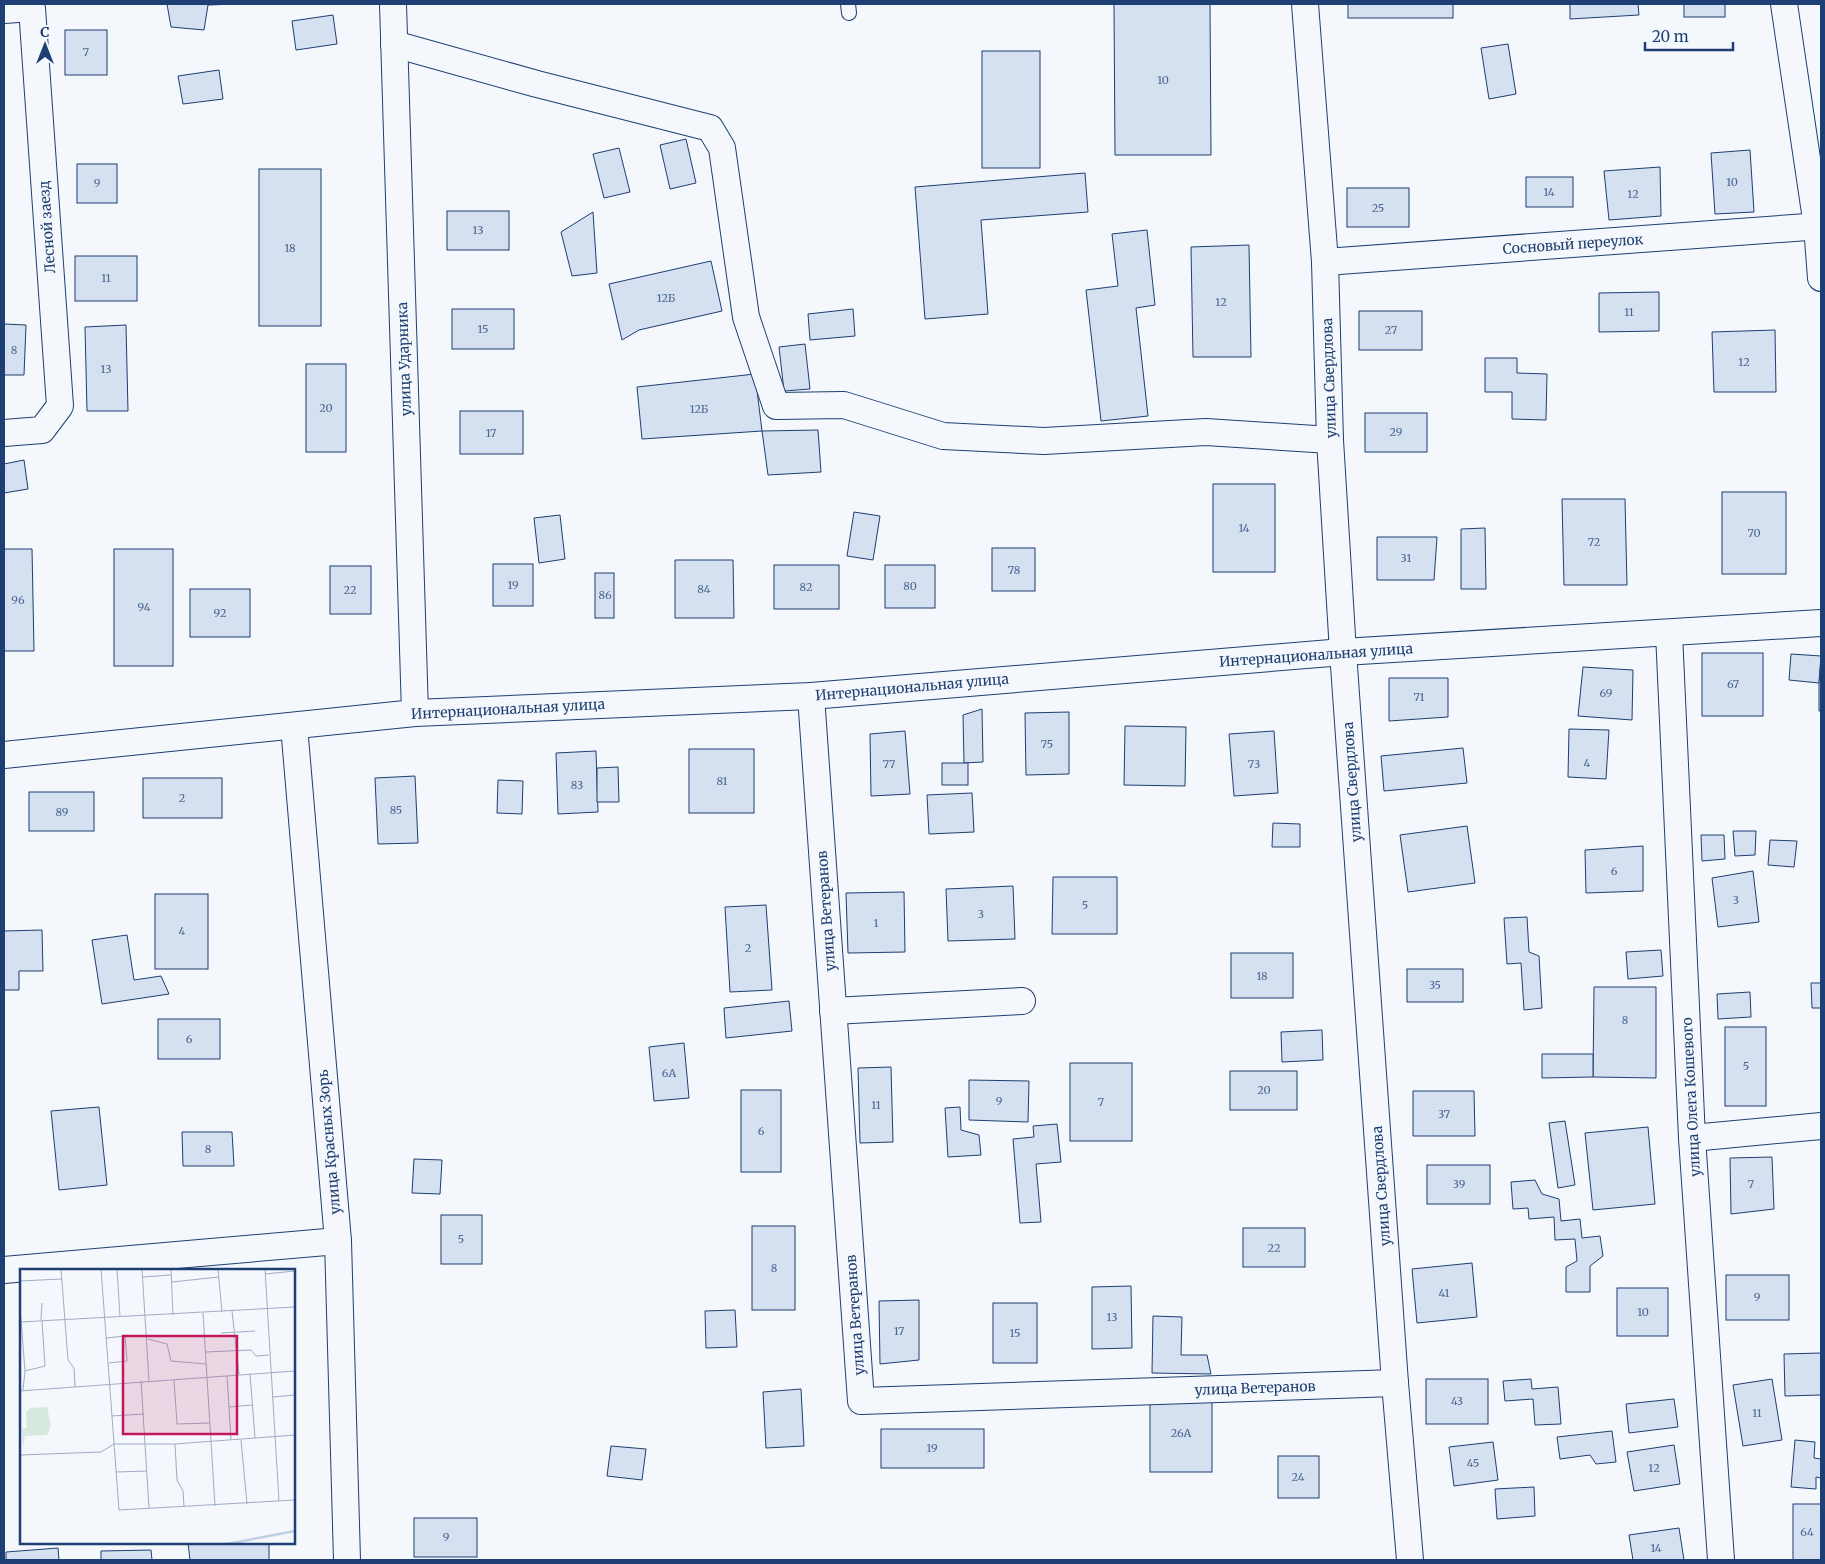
<svg xmlns="http://www.w3.org/2000/svg" width="1825" height="1564" font-family="Merriweather,serif">
	<style>
		.building { fill: #d5e0f0; stroke: #1d3f73 }
		.lines { fill: none; stroke-linecap: round; stroke-linejoin: round }
		.lane-casing { stroke: #1d3f73; stroke-width: 16 }
		.street-casing { stroke: #1d3f73; stroke-width: 28 }
		.lane { stroke: #f4f7fb; stroke-width: 14 }
		.street { stroke: #f4f7fb; stroke-width: 26 }
		.labels { text-anchor: middle; stroke-width: 4; stroke-linejoin: round; paint-order: stroke }
		.number-label { font-size: 11px; fill: #4b6792 }
		.street-label { font-size: 14px; fill: #1d3f73; stroke: #f4f7fb }
		.inset-river { fill: none; stroke: #bed0e5; stroke-width: 2.5 }
		.inset-road { fill: none; stroke: #9eadc5; stroke-width: 1 }
		.view { fill: #c2185b; fill-opacity: 0.15; stroke: #c2185b; stroke-width: 2.5 }
		.inset-edge { fill: none; stroke: #1d3f73; stroke-width: 2.5 }
	</style>
	<rect width="100%" height="100%" fill="#f4f7fb"/>
	<g class="building">
		<path d="M 167,4 L 236,4 L 208,5 L 204,30 L 171,27 Z"/>
		<path d="M 1114,4 L 1210,4 L 1211,155 L 1115,155 Z"/>
		<rect x="1348" y="4" width="105" height="14"/>
		<path d="M 1570,4 L 1638,4 L 1639,15 L 1570,19 Z"/>
		<rect x="1684" y="4" width="41" height="13"/>
		<path d="M 333,15 L 337,44 L 296,50 L 292,21 Z"/>
		<rect x="65" y="30" width="42" height="45"/>
		<path d="M 1508,44 L 1516,94 L 1489,99 L 1481,48 Z"/>
		<rect x="982" y="51" width="58" height="117"/>
		<path d="M 219,70 L 223,99 L 183,104 L 178,76 Z"/>
		<path d="M 686,139 L 696,183 L 670,189 L 660,145 Z"/>
		<path d="M 619,148 L 630,192 L 604,198 L 593,154 Z"/>
		<path d="M 1750,150 L 1754,212 L 1715,214 L 1711,153 Z"/>
		<rect x="77" y="164" width="40" height="39"/>
		<path d="M 1660,167 L 1661,216 L 1609,220 L 1604,171 Z"/>
		<rect x="259" y="169" width="62" height="157"/>
		<path d="M 1085,173 L 1088,212 L 981,220 L 988,314 L 925,319 L 915,187 Z"/>
		<rect x="1526" y="177" width="47" height="30"/>
		<rect x="1347" y="188" width="62" height="39"/>
		<rect x="447" y="211" width="62" height="39"/>
		<path d="M 593,212 L 597,273 L 572,276 L 561,232 Z"/>
		<path d="M 1147,230 L 1155,305 L 1136,308 L 1148,416 L 1101,421 L 1086,290 L 1118,286 L 1112,234 Z"/>
		<path d="M 1249,245 L 1251,357 L 1193,357 L 1191,247 Z"/>
		<rect x="75" y="256" width="62" height="45"/>
		<path d="M 711,261 L 722,311 L 639,330 L 622,340 L 609,284 Z"/>
		<path d="M 1659,292 L 1659,331 L 1599,332 L 1599,293 Z"/>
		<rect x="452" y="309" width="62" height="40"/>
		<path d="M 853,309 L 855,336 L 810,340 L 808,314 Z"/>
		<rect x="1359" y="311" width="63" height="39"/>
		<path d="M 4,324 L 26,325 L 24,375 L 4,375 Z"/>
		<path d="M 126,325 L 128,411 L 87,411 L 85,327 Z"/>
		<path d="M 1775,330 L 1776,392 L 1714,392 L 1712,332 Z"/>
		<path d="M 805,344 L 810,389 L 784,391 L 779,347 Z"/>
		<path d="M 1485,358 L 1517,358 L 1517,373 L 1547,374 L 1546,420 L 1512,419 L 1512,392 L 1485,392 Z"/>
		<rect x="306" y="364" width="40" height="88"/>
		<path d="M 755,374 L 762,431 L 642,439 L 637,387 Z"/>
		<rect x="460" y="411" width="63" height="43"/>
		<rect x="1365" y="413" width="62" height="39"/>
		<path d="M 818,430 L 821,472 L 768,475 L 762,431 Z"/>
		<path d="M 24,460 L 28,489 L 4,493 L 4,464 Z"/>
		<rect x="1213" y="484" width="62" height="88"/>
		<rect x="1722" y="492" width="64" height="82"/>
		<path d="M 1562,499 L 1625,499 L 1627,585 L 1564,585 Z"/>
		<path d="M 854,512 L 880,516 L 873,560 L 847,556 Z"/>
		<path d="M 560,515 L 565,559 L 539,563 L 534,518 Z"/>
		<path d="M 1485,528 L 1486,589 L 1461,589 L 1461,529 Z"/>
		<path d="M 1377,537 L 1437,537 L 1434,580 L 1377,580 Z"/>
		<rect x="992" y="548" width="43" height="43"/>
		<path d="M 4,549 L 32,549 L 34,651 L 4,651 Z"/>
		<rect x="114" y="549" width="59" height="117"/>
		<path d="M 675,560 L 733,560 L 734,618 L 675,618 Z"/>
		<rect x="493" y="564" width="40" height="42"/>
		<rect x="774" y="565" width="65" height="44"/>
		<rect x="885" y="565" width="50" height="43"/>
		<rect x="330" y="566" width="41" height="48"/>
		<rect x="595" y="573" width="19" height="45"/>
		<rect x="190" y="589" width="60" height="48"/>
		<rect x="1702" y="653" width="61" height="63"/>
		<path d="M 1791,654 L 1821,656 L 1819,683 L 1789,680 Z"/>
		<path d="M 1821,659 L 1821,711 L 1819,711 L 1819,683 Z"/>
		<path d="M 1583,667 L 1633,670 L 1632,720 L 1578,716 Z"/>
		<path d="M 1389,678 L 1448,678 L 1448,717 L 1389,721 Z"/>
		<path d="M 982,709 L 983,762 L 964,763 L 963,715 Z"/>
		<path d="M 1069,712 L 1069,774 L 1026,775 L 1025,713 Z"/>
		<path d="M 1125,726 L 1186,727 L 1185,786 L 1124,785 Z"/>
		<path d="M 1569,729 L 1609,730 L 1606,779 L 1568,777 Z"/>
		<path d="M 905,731 L 910,794 L 871,796 L 870,734 Z"/>
		<path d="M 1274,731 L 1278,793 L 1234,796 L 1229,734 Z"/>
		<path d="M 1463,748 L 1467,783 L 1384,791 L 1381,756 Z"/>
		<rect x="689" y="749" width="65" height="64"/>
		<path d="M 596,751 L 598,812 L 558,814 L 556,753 Z"/>
		<rect x="942" y="763" width="26" height="22"/>
		<path d="M 618,767 L 619,802 L 597,802 L 597,768 Z"/>
		<path d="M 415,776 L 418,843 L 378,844 L 375,778 Z"/>
		<rect x="143" y="778" width="79" height="40"/>
		<path d="M 498,780 L 523,781 L 522,814 L 497,813 Z"/>
		<rect x="29" y="792" width="65" height="39"/>
		<path d="M 972,793 L 974,832 L 929,834 L 927,795 Z"/>
		<path d="M 1273,823 L 1300,824 L 1300,847 L 1272,847 Z"/>
		<path d="M 1467,826 L 1475,883 L 1408,892 L 1400,835 Z"/>
		<path d="M 1733,831 L 1756,831 L 1755,855 L 1735,856 Z"/>
		<path d="M 1701,835 L 1724,835 L 1725,859 L 1702,861 Z"/>
		<path d="M 1770,840 L 1797,841 L 1794,867 L 1768,865 Z"/>
		<path d="M 1643,846 L 1643,891 L 1586,893 L 1585,850 Z"/>
		<path d="M 1753,871 L 1759,922 L 1718,927 L 1712,878 Z"/>
		<path d="M 1053,877 L 1117,877 L 1117,934 L 1052,934 Z"/>
		<path d="M 1013,886 L 1015,939 L 948,941 L 946,889 Z"/>
		<path d="M 904,892 L 905,952 L 848,953 L 846,893 Z"/>
		<rect x="155" y="894" width="53" height="75"/>
		<path d="M 766,905 L 772,990 L 730,992 L 725,907 Z"/>
		<path d="M 1527,917 L 1529,952 L 1539,956 L 1542,1008 L 1524,1010 L 1521,963 L 1507,964 L 1504,918 Z"/>
		<path d="M 42,930 L 43,971 L 19,971 L 19,990 L 4,990 L 4,931 Z"/>
		<path d="M 127,935 L 134,980 L 161,976 L 169,994 L 102,1004 L 92,940 Z"/>
		<path d="M 1661,950 L 1663,976 L 1628,979 L 1626,952 Z"/>
		<rect x="1231" y="953" width="62" height="45"/>
		<rect x="1407" y="969" width="56" height="33"/>
		<path d="M 1811,983 L 1821,983 L 1821,1008 L 1812,1008 Z"/>
		<path d="M 1594,987 L 1656,987 L 1656,1078 L 1593,1077 Z"/>
		<path d="M 1750,992 L 1751,1017 L 1718,1019 L 1717,994 Z"/>
		<path d="M 789,1001 L 792,1031 L 726,1038 L 724,1008 Z"/>
		<rect x="158" y="1019" width="62" height="40"/>
		<rect x="1725" y="1027" width="41" height="79"/>
		<path d="M 1322,1030 L 1323,1060 L 1282,1062 L 1281,1032 Z"/>
		<path d="M 684,1043 L 689,1098 L 654,1101 L 649,1047 Z"/>
		<path d="M 1542,1054 L 1593,1054 L 1593,1077 L 1542,1078 Z"/>
		<rect x="1070" y="1063" width="62" height="78"/>
		<path d="M 891,1067 L 893,1142 L 860,1143 L 858,1068 Z"/>
		<rect x="1230" y="1071" width="67" height="39"/>
		<path d="M 969,1080 L 1029,1081 L 1028,1122 L 969,1120 Z"/>
		<rect x="741" y="1090" width="40" height="82"/>
		<path d="M 1413,1091 L 1474,1091 L 1475,1136 L 1413,1136 Z"/>
		<path d="M 99,1107 L 107,1185 L 59,1190 L 51,1111 Z"/>
		<path d="M 960,1107 L 961,1130 L 979,1135 L 981,1155 L 948,1157 L 945,1108 Z"/>
		<path d="M 1565,1121 L 1575,1185 L 1558,1188 L 1549,1123 Z"/>
		<path d="M 1057,1124 L 1061,1162 L 1036,1164 L 1041,1222 L 1020,1223 L 1013,1139 L 1034,1137 L 1033,1126 Z"/>
		<path d="M 1648,1127 L 1655,1204 L 1593,1210 L 1585,1133 Z"/>
		<path d="M 182,1132 L 232,1132 L 234,1166 L 183,1166 Z"/>
		<path d="M 1772,1157 L 1774,1209 L 1731,1214 L 1730,1158 Z"/>
		<path d="M 414,1159 L 442,1160 L 440,1194 L 412,1193 Z"/>
		<rect x="1427" y="1165" width="63" height="39"/>
		<path d="M 1535,1180 L 1542,1194 L 1559,1199 L 1561,1221 L 1580,1219 L 1582,1238 L 1600,1236 L 1603,1256 L 1590,1266 L 1590,1292 L 1566,1292 L 1566,1267 L 1577,1261 L 1575,1239 L 1555,1240 L 1554,1217 L 1529,1219 L 1528,1208 L 1513,1209 L 1511,1182 Z"/>
		<rect x="441" y="1215" width="41" height="49"/>
		<rect x="752" y="1226" width="43" height="84"/>
		<rect x="1243" y="1228" width="62" height="39"/>
		<path d="M 1472,1263 L 1477,1317 L 1417,1323 L 1412,1269 Z"/>
		<rect x="1726" y="1275" width="63" height="45"/>
		<path d="M 1131,1286 L 1132,1348 L 1092,1349 L 1092,1287 Z"/>
		<rect x="1617" y="1288" width="51" height="48"/>
		<path d="M 919,1300 L 919,1360 L 880,1364 L 879,1301 Z"/>
		<rect x="993" y="1303" width="44" height="60"/>
		<path d="M 735,1310 L 737,1347 L 706,1348 L 705,1311 Z"/>
		<path d="M 1153,1316 L 1182,1317 L 1181,1355 L 1207,1355 L 1211,1374 L 1152,1373 Z"/>
		<path d="M 1821,1353 L 1821,1395 L 1785,1396 L 1784,1354 Z"/>
		<rect x="1426" y="1379" width="62" height="45"/>
		<path d="M 1531,1379 L 1532,1389 L 1558,1387 L 1561,1424 L 1535,1425 L 1533,1399 L 1505,1401 L 1503,1381 Z"/>
		<path d="M 1772,1379 L 1782,1440 L 1743,1446 L 1733,1385 Z"/>
		<path d="M 801,1389 L 804,1446 L 766,1448 L 763,1392 Z"/>
		<rect x="1150" y="1394" width="62" height="78"/>
		<path d="M 1674,1399 L 1678,1427 L 1629,1433 L 1626,1404 Z"/>
		<rect x="881" y="1429" width="103" height="39"/>
		<path d="M 1612,1431 L 1616,1462 L 1596,1464 L 1590,1455 L 1560,1459 L 1557,1437 Z"/>
		<path d="M 1795,1440 L 1815,1442 L 1814,1458 L 1821,1459 L 1821,1478 L 1816,1477 L 1816,1489 L 1791,1487 Z"/>
		<path d="M 1493,1442 L 1498,1480 L 1454,1486 L 1449,1447 Z"/>
		<path d="M 1674,1445 L 1680,1484 L 1634,1491 L 1627,1452 Z"/>
		<path d="M 611,1446 L 646,1449 L 642,1480 L 607,1476 Z"/>
		<rect x="1278" y="1456" width="41" height="42"/>
		<path d="M 1534,1487 L 1535,1516 L 1497,1519 L 1495,1489 Z"/>
		<rect x="1793" y="1504" width="28" height="56"/>
		<rect x="414" y="1518" width="63" height="39"/>
		<path d="M 1679,1528 L 1684,1560 L 1633,1560 L 1629,1535 Z"/>
		<path d="M 188,1543 L 269,1543 L 269,1560 L 190,1560 Z"/>
		<path d="M 58,1548 L 59,1560 L 6,1560 L 6,1552 Z"/>
		<path d="M 151,1550 L 152,1560 L 101,1560 L 101,1551 Z"/>
	</g>
	<g class="lines">
		<defs>
			<path id="lane" d="M 848,4 L 849,13"/>
			<g id="street">
				<path d="M 393,4 L 415,713"/>
				<path d="M 1305,4 L 1325,262 L 1330,440 L 1343,652 L 1395,1383 L 1410,1560"/>
				<path d="M 1784,4 L 1817,226 L 1821,278"/>
				<path d="M 4,10 L 32,8 L 60,406 L 42,430 L 4,433"/>
				<path d="M 394,44 L 537,84 L 710,128 L 722,148 L 746,317 L 776,406 L 844,405 L 943,436 L 1044,441 L 1206,432 L 1330,440"/>
				<path d="M 1325,262 L 1821,226"/>
				<path d="M 1669,633 L 1692,1138 L 1721,1560"/>
				<path d="M 811,696 L 861,1401 L 1395,1383"/>
				<path d="M 294,726 L 338,1241 L 347,1560"/>
				<path d="M 4,755 L 415,713 L 811,696 L 1343,652 L 1821,623"/>
				<path d="M 833,1011 L 1022,1001"/>
				<path d="M 1692,1138 L 1821,1126"/>
				<path d="M 4,1270 L 338,1241"/>
			</g>
		</defs>
		<use href="#lane" class="lane-casing"/>
		<use href="#street" class="street-casing"/>
		<use href="#lane" class="lane"/>
		<use href="#street" class="street"/>
	</g>
	<g class="labels">
		<g class="number-label">
			<text x="86" y="56">7</text>
			<text x="1163" y="84">10</text>
			<text x="1732" y="186">10</text>
			<text x="97" y="187">9</text>
			<text x="1549" y="196">14</text>
			<text x="1633" y="198">12</text>
			<text x="1378" y="212">25</text>
			<text x="478" y="234">13</text>
			<text x="290" y="252">18</text>
			<text x="106" y="282">11</text>
			<text x="666" y="302">12Б</text>
			<text x="1221" y="306">12</text>
			<text x="1629" y="316">11</text>
			<text x="483" y="333">15</text>
			<text x="1391" y="334">27</text>
			<text x="14" y="354">8</text>
			<text x="1744" y="366">12</text>
			<text x="106" y="373">13</text>
			<text x="326" y="412">20</text>
			<text x="699" y="413">12Б</text>
			<text x="1396" y="436">29</text>
			<text x="491" y="437">17</text>
			<text x="1244" y="532">14</text>
			<text x="1754" y="537">70</text>
			<text x="1594" y="546">72</text>
			<text x="1406" y="562">31</text>
			<text x="1014" y="574">78</text>
			<text x="513" y="589">19</text>
			<text x="910" y="590">80</text>
			<text x="806" y="591">82</text>
			<text x="704" y="593">84</text>
			<text x="350" y="594">22</text>
			<text x="605" y="599">86</text>
			<text x="18" y="604">96</text>
			<text x="144" y="611">94</text>
			<text x="220" y="617">92</text>
			<text x="1733" y="688">67</text>
			<text x="1606" y="697">69</text>
			<text x="1419" y="701">71</text>
			<text x="1047" y="748">75</text>
			<text x="1587" y="767">4</text>
			<text x="889" y="768">77</text>
			<text x="1254" y="768">73</text>
			<text x="722" y="785">81</text>
			<text x="577" y="789">83</text>
			<text x="182" y="802">2</text>
			<text x="396" y="814">85</text>
			<text x="62" y="816">89</text>
			<text x="1614" y="875">6</text>
			<text x="1736" y="904">3</text>
			<text x="1085" y="909">5</text>
			<text x="981" y="918">3</text>
			<text x="876" y="927">1</text>
			<text x="182" y="935">4</text>
			<text x="748" y="952">2</text>
			<text x="1262" y="980">18</text>
			<text x="1435" y="989">35</text>
			<text x="1625" y="1024">8</text>
			<text x="189" y="1043">6</text>
			<text x="1746" y="1070">5</text>
			<text x="669" y="1077">6А</text>
			<text x="1264" y="1094">20</text>
			<text x="999" y="1105">9</text>
			<text x="1101" y="1106">7</text>
			<text x="876" y="1109">11</text>
			<text x="1444" y="1118">37</text>
			<text x="761" y="1135">6</text>
			<text x="208" y="1153">8</text>
			<text x="1459" y="1188">39</text>
			<text x="1751" y="1188">7</text>
			<text x="461" y="1243">5</text>
			<text x="1274" y="1252">22</text>
			<text x="774" y="1272">8</text>
			<text x="1444" y="1297">41</text>
			<text x="1757" y="1301">9</text>
			<text x="1643" y="1316">10</text>
			<text x="1112" y="1321">13</text>
			<text x="899" y="1335">17</text>
			<text x="1015" y="1337">15</text>
			<text x="1457" y="1405">43</text>
			<text x="1757" y="1417">11</text>
			<text x="1181" y="1437">26А</text>
			<text x="932" y="1452">19</text>
			<text x="1473" y="1467">45</text>
			<text x="1654" y="1472">12</text>
			<text x="1298" y="1481">24</text>
			<text x="1807" y="1536">64</text>
			<text x="446" y="1541">9</text>
			<text x="1656" y="1552">14</text>
		</g>
		<g class="street-label">
			<text transform="translate(47 227) rotate(-94)" y="5">Лесной заезд</text>
			<text transform="translate(1573 244) rotate(-4)" y="5">Сосновый переулок</text>
			<text transform="translate(404 359) rotate(-92)" y="5">улица Ударника</text>
			<text transform="translate(1329 378) rotate(-92)" y="5">улица Свердлова</text>
			<text transform="translate(1316 655) rotate(-4)" y="5">Интернациональная улица</text>
			<text transform="translate(912 687) rotate(-5)" y="5">Интернациональная улица</text>
			<text transform="translate(508 709) rotate(-3)" y="5">Интернациональная улица</text>
			<text transform="translate(1352 782) rotate(-94)" y="5">улица Свердлова</text>
			<text transform="translate(826 911) rotate(-94)" y="5">улица Ветеранов</text>
			<text transform="translate(1691 1097) rotate(-93)" y="5">улица Олега Кошевого</text>
			<text transform="translate(329 1142) rotate(-95)" y="5">улица Красных Зорь</text>
			<text transform="translate(1381 1186) rotate(-94)" y="5">улица Свердлова</text>
			<text transform="translate(855 1315) rotate(-94)" y="5">улица Ветеранов</text>
			<text transform="translate(1255 1388) rotate(-2)" y="5">улица Ветеранов</text>
		</g>
	</g>
	<g transform="translate(20 1269)">
		<rect width="275" height="275" fill="#f4f7fb"/>
		<path d="M 27,138 L 31,157 L 27,166 L 5,167 L 3,178 L 2,160 L 7,159 L 6,144 L 10,139 Z" fill="#d7e8df"/>
		<path class="inset-river" d="M 207,275 L 275,262"/>
		<path class="inset-road" d="M 41,0 L 48,91 L 54,99 L 55,118M 81,0 L 99,241 L 275,231M 97,0 L 100,48M 122,0 L 129,112M 151,0 L 153,46M 198,0 L 202,43M 245,0 L 259,232M 245,5 L 275,2M 123,8 L 151,6M 0,12 L 42,10M 152,13 L 199,8M 0,38 L 5,102 L 3,121M 212,42 L 219,105M 183,44 L 195,237M 21,51 L 22,34M 0,53 L 275,38M 201,64 L 235,62M 86,69 L 105,67 L 107,92 L 89,94M 128,70 L 147,75 L 151,92 L 186,95M 186,83 L 231,81 L 236,87 L 249,86M 5,102 L 25,97 L 22,52M 230,105 L 235,169M 207,107 L 211,171M 154,111 L 157,155 L 190,154M 121,112 L 129,239M 0,122 L 275,102M 252,128 L 275,126M 209,138 L 232,136M 91,147 L 124,145M 221,171 L 227,235M 94,175 L 155,175 L 275,166M 155,175 L 157,211 L 163,222 L 164,238M 0,186 L 81,183 L 94,175M 96,203 L 127,202"/>
		<path class="view" d="M 103,67 L 217,67 L 217,165 L 103,165 Z"/>
		<rect width="275" height="275" class="inset-edge"/>
	</g>
	<rect width="1825" height="1564" fill="none" stroke="#1d3f73" stroke-width="10"/>
	<g transform="translate(45 45)" stroke="#f4f7fb" stroke-width="4" paint-order="stroke">
	<path d="M0-4L9 19L0 12L-9 19Z" fill="#1d3f73"/>
	<text y="-8" font-size="14" font-weight="bold" text-anchor="middle" fill="#1d3f73">С</text>
	</g>
	<path d="M1645 42v8h88v-8" fill="none" stroke="#1d3f73" stroke-width="2.5"/>
	<text x="1652" y="42" font-size="15" fill="#1d3f73" stroke="#f4f7fb" stroke-width="4" paint-order="stroke">20 m</text>
</svg>
